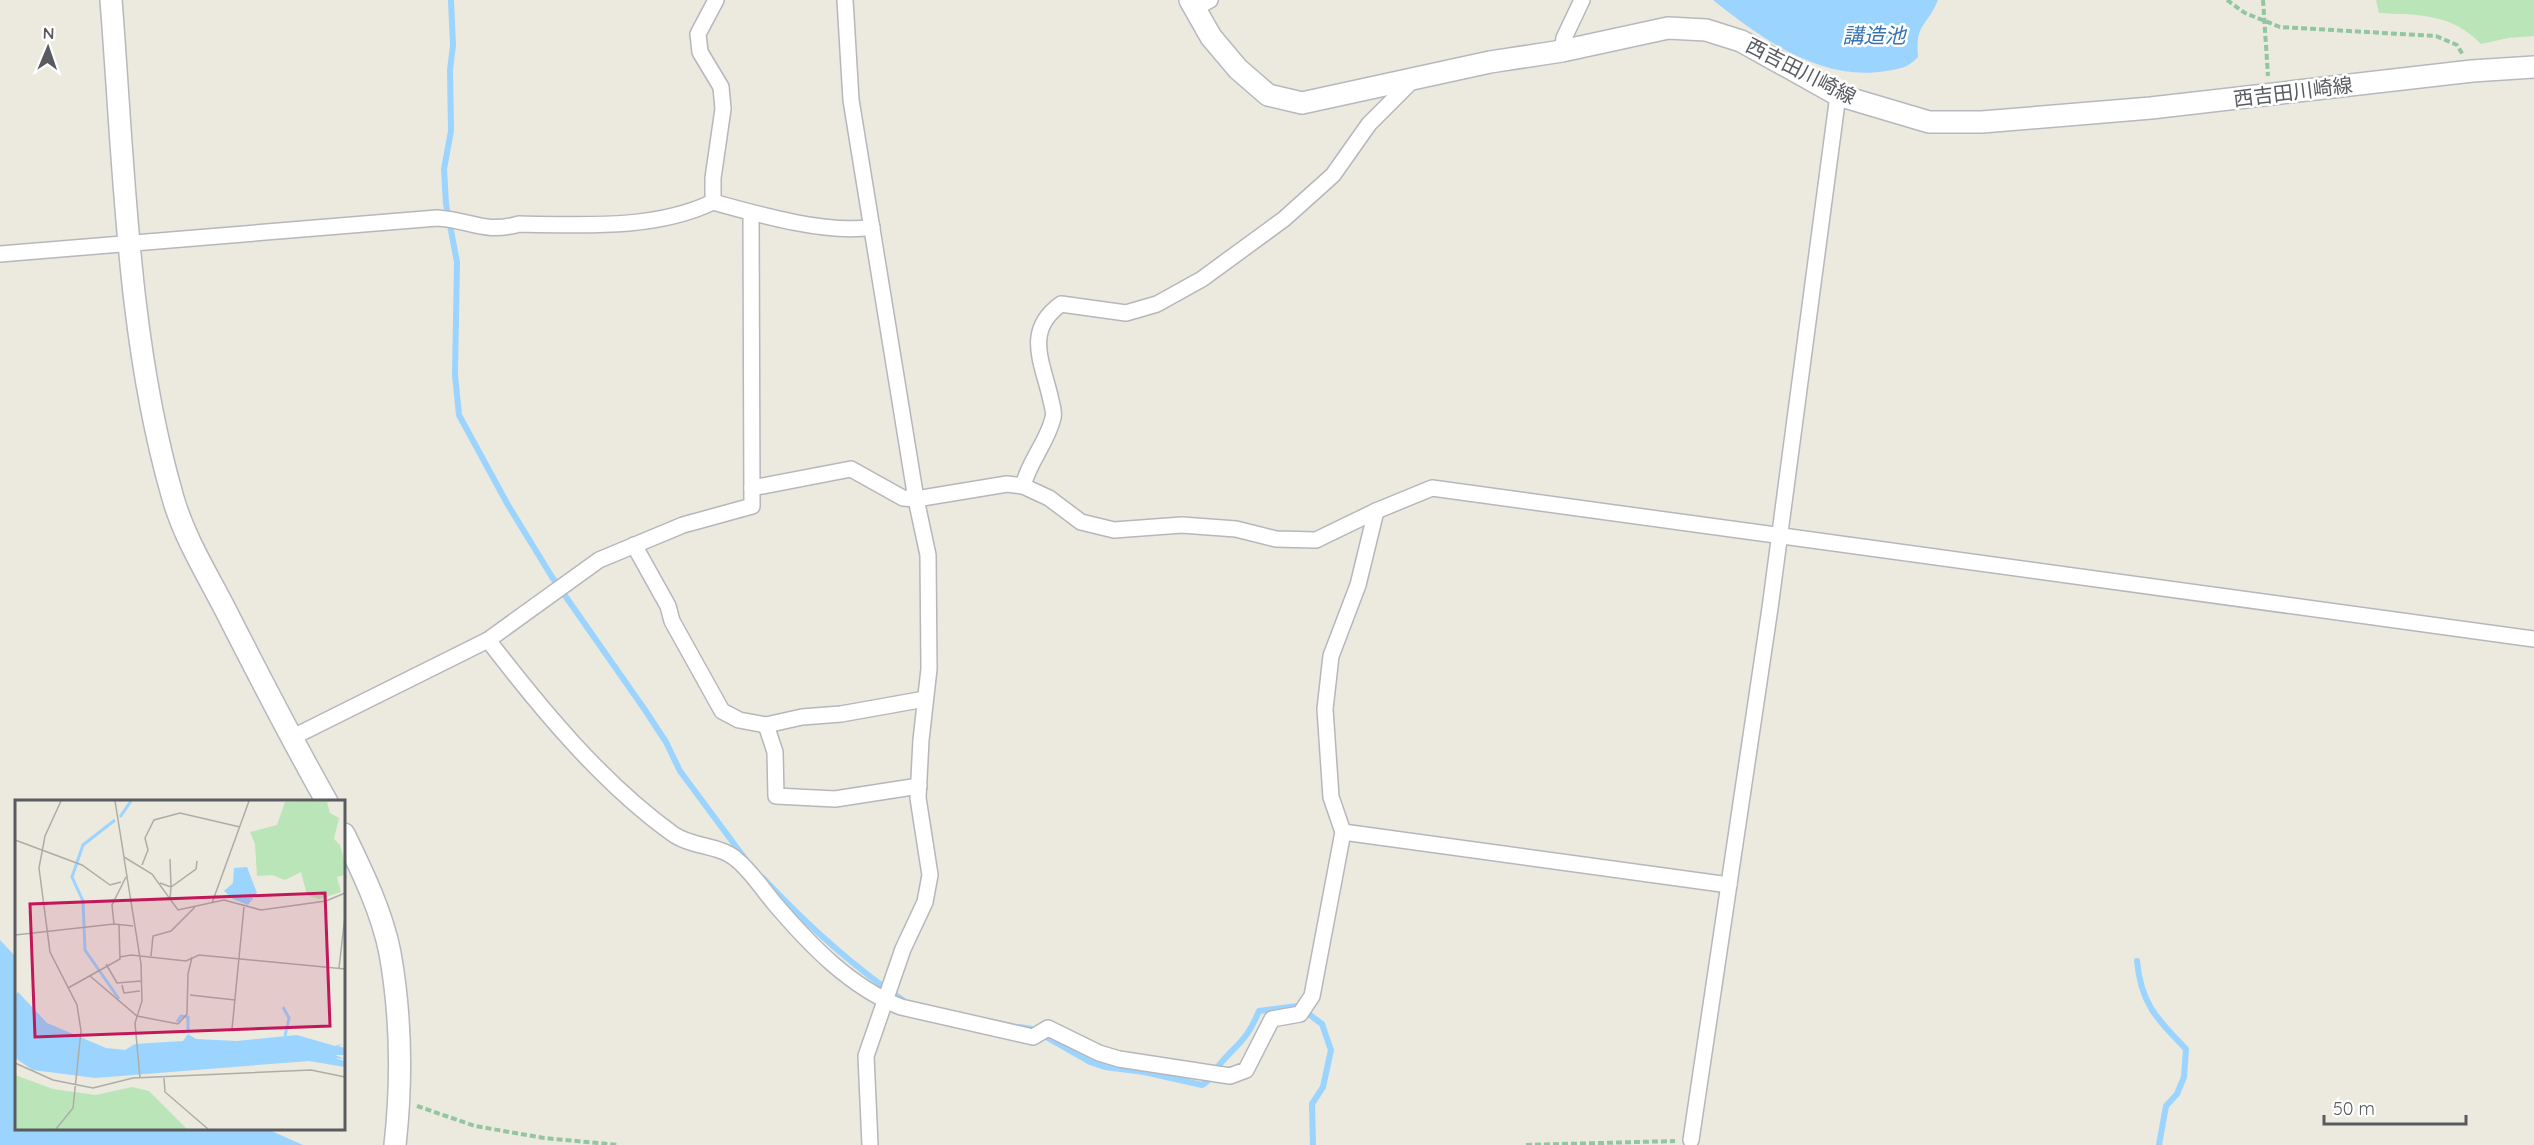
<svg xmlns="http://www.w3.org/2000/svg" width="2534" height="1145" font-family="Quicksand,'Noto Sans JP',sans-serif">
	<style>
		.green { fill: #bae5b9 }
		.water { fill: #9bd4ff }
		.lines { fill: none; stroke-linecap: round; stroke-linejoin: round }
		.stream { stroke: #9bd4ff; stroke-width: 6 }
		.street-casing { stroke: #b5b7bc; stroke-width: 18 }
		.secondary-casing { stroke: #b5b9be; stroke-width: 24 }
		.path { stroke: #92c6a0; stroke-width: 4; stroke-dasharray: 6 3; stroke-linecap: butt }
		.street { stroke: #fff; stroke-width: 15 }
		.secondary { stroke: #fff; stroke-width: 21 }
		.labels { text-anchor: middle; stroke-width: 5; stroke-linejoin: round; paint-order: stroke }
		.street-label { font-size: 20px; fill: #585c60; stroke: #fff }
		.water-label { font-size: 21px; font-style: italic; fill: #3874b2; stroke: #fff }
		.inset-river { fill: none; stroke: #9bd4ff; stroke-width: 3 }
		.inset-road { fill: none; stroke: #adada8; stroke-width: 1.5 }
		.view { fill: #c2185b; fill-opacity: 0.15; stroke: #c2185b; stroke-width: 3 }
		.inset-edge { fill: none; stroke: #585c60; stroke-width: 3 }
	</style>
	<rect width="100%" height="100%" fill="#ece9de"/>
	<path class="green" d="M 2376,0 L 2534,0 L 2534,36 L 2508,38 L 2481,44 C 2451,13 2419,15 2379,13 Z"/>
	<g class="water">
		<path d="M 1713,0 L 1938,0 C 1927,27 1915,23 1918,57 C 1908,68 1899,69 1886,71 C 1821,82 1762,39 1713,0 Z"/>
		<path d="M 0,940 L 16,957 L 16,1128 L 267,1129 L 303,1145 L 0,1145 Z"/>
	</g>
	<g class="lines">
		<g class="stream">
			<path d="M 451,0 L 453,45 L 450,70 L 451,131 L 444,169 L 446,204 L 457,262 L 455,375 L 459,415 L 508,505 L 552,577 L 645,710 L 666,742 L 680,771 L 746,860"/>
			<path d="M 763,878 C 806,924 852,966 904,1001"/>
			<path d="M 2137,961 C 2141,1004 2157,1019 2186,1049 L 2184,1077 L 2177,1094 L 2166,1106 L 2159,1145"/>
			<path d="M 1019,1027 L 1032,1029 L 1090,1062 L 1105,1067 L 1144,1072 L 1202,1085 C 1213,1079 1212,1073 1220,1064 C 1239,1042 1247,1040 1259,1011 L 1298,1006 L 1322,1024 L 1331,1050 L 1323,1087 L 1312,1104 L 1313,1145"/>
		</g>
		<defs>
			<g id="street">
				<path d="M 845,0 L 851,100 L 916,499 L 928,555 L 929,669 L 921,740 L 918,798 L 930,875 L 925,902 L 903,949 L 866,1056 L 870,1145"/>
				<path d="M 1194,9 L 1210,0"/>
				<path d="M 1562,51 L 1564,38 L 1582,0"/>
				<path d="M 713,202 L 713,178 L 723,109 L 721,87 L 700,52 L 698,34 L 716,0"/>
				<path d="M 0,254 L 437,218 C 471,220 484,234 519,224 C 582,225 655,230 713,202 C 756,214 829,235 872,227"/>
				<path d="M 1023,486 C 1029,461 1047,443 1053,418 C 1055,411 1051,403 1050,396 C 1041,359 1025,330 1061,304 L 1126,313 L 1157,304 L 1202,279 L 1284,219 L 1333,175 L 1369,124 L 1415,78"/>
				<path d="M 752,488 L 851,469 L 903,498 L 916,499 L 1007,484 L 1023,486 L 1049,498 L 1081,522 L 1114,530 L 1182,525 L 1236,529 L 1276,539 L 1316,540 L 1376,511 L 1432,488 L 2534,639"/>
				<path d="M 634,545 L 668,606 L 672,621 L 722,711 L 739,720 L 766,725 L 802,717 L 841,714 L 925,699"/>
				<path d="M 488,640 C 541,709 602,783 673,834 C 691,847 720,845 736,859 C 751,871 763,890 775,904 C 810,945 850,987 901,1007 L 1033,1037 L 1048,1028 L 1099,1053 L 1119,1059 L 1230,1076 L 1246,1070 L 1272,1019 L 1300,1014 L 1312,996 L 1343,832 L 1331,797 L 1325,709 L 1331,656 L 1358,585 L 1376,511"/>
				<path d="M 766,725 L 775,752 L 776,796 L 835,799 L 919,786"/>
				<path d="M 291,738 L 488,640 L 599,560 L 683,525 L 752,506 L 751,213"/>
				<path d="M 1343,832 L 1729,885"/>
				<path d="M 1691,1140 L 1770,608 L 1838,95"/>
			</g>
			<g id="secondary">
				<path d="M 111,0 C 124,164 127,340 173,498 C 184,537 207,574 225,609 C 258,674 291,738 327,802"/>
				<path d="M 1190,0 L 1211,37 L 1238,69 L 1268,95 L 1302,103 L 1490,62 L 1562,51 L 1668,28 L 1706,30 L 1741,41 L 1838,95 L 1929,122 L 1982,122 L 2151,108 L 2472,71 L 2534,67"/>
				<path d="M 344,834 C 362,871 382,912 390,953 C 401,1015 402,1082 395,1145"/>
			</g>
		</defs>
		<use href="#street" class="street-casing"/>
		<use href="#secondary" class="secondary-casing"/>
		<g class="path">
			<path d="M 2227,0 L 2245,13 L 2280,27 L 2436,36 L 2457,45 L 2463,55"/>
			<path d="M 2263,0 L 2268,76"/>
			<path d="M 417,1106 L 475,1126 L 544,1138 L 619,1145"/>
			<path d="M 1526,1145 L 1675,1141"/>
		</g>
		<use href="#street" class="street"/>
		<use href="#secondary" class="secondary"/>
	</g>
	<g class="labels">
		<g class="street-label">
			<text transform="translate(1801 71) rotate(27)" y="7">西吉田川崎線</text>
			<text transform="translate(2293 92) rotate(-7)" y="7">西吉田川崎線</text>
		</g>
		<g class="water-label">
			<text x="1874" y="43">講造池</text>
		</g>
	</g>
	<g transform="translate(15 800)">
		<rect width="330" height="330" fill="#ece9de"/>
		<path d="M 316,1 L 312,2 L 315,13 L 324,18 L 319,39 L 325,45 L 330,63 L 330,75 L 322,77 L 326,92 L 304,99 L 292,95 L 286,72 L 270,80 L 257,75 L 242,76 L 240,44 L 235,32 L 262,25 L 270,2 ZM 0,275 L 38,289 L 81,295 L 117,287 L 134,291 L 172,329 L 0,329 Z" fill="#bae5b9"/>
		<path d="M 232,67 L 242,93 L 233,105 L 218,99 L 209,91 L 218,83 L 219,68 ZM 3,192 L 32,223 L 91,248 L 110,250 L 120,244 L 168,241 L 173,234 L 181,239 L 222,241 L 282,235 L 320,246 L 323,245 L 329,244 L 323,246 L 330,248 L 330,255 L 320,255 L 330,259 L 319,258 L 330,261 L 330,267 L 294,261 L 80,278 L 18,270 L 0,258 L 0,195 Z" fill="#9bd4ff"/>
		<path class="inset-river" d="M 105,17 L 116,1M 100,20 L 68,45 L 57,77 L 68,101 L 70,150 L 104,199M 268,207 L 274,218 L 270,236M 162,222 L 166,216 L 173,217 L 173,233"/>
		<path class="inset-road" d="M 100,1 L 109,57 L 137,74 L 163,110 L 209,100 L 246,110 L 311,101 L 330,93M 0,40 L 67,65 L 95,85 L 106,82M 109,58 L 126,164 L 127,201 L 120,223 L 125,278M 155,59 L 156,87 L 181,69 L 182,61M 127,65 L 133,50 L 130,38 L 139,20 L 165,13 L 225,27M 145,83 L 156,87 L 155,99M 197,103 L 234,1M 99,124 L 97,105 L 111,77M 0,135 L 99,124 L 118,126M 136,156 L 138,136 L 156,131 L 180,107M 105,157 L 116,155 L 171,161 L 184,155 L 330,169M 91,164 L 102,183 L 126,181M 324,168 L 330,116M 75,176 L 122,216 L 163,224 L 172,214 L 173,174 L 177,157M 107,185 L 109,193 L 125,191M 53,188 L 105,159 L 104,125M 175,195 L 220,200M 217,229 L 229,107M 0,263 L 38,280 L 78,288 L 118,278 L 296,270 L 330,277M 149,278 L 150,292 L 193,329M 41,329 L 58,308 L 66,231 L 62,205 L 35,152 L 24,68 L 30,36 L 46,1"/>
		<path class="view" d="M 310,93 L 315,226 L 20,237 L 15,104 Z"/>
		<rect width="330" height="330" class="inset-edge"/>
	</g>
	<g transform="translate(48 48) rotate(2)" stroke="#ffffff" stroke-width="4.5" paint-order="stroke">
	<path d="M0-4.5L10 22L0 15L-10 22Z" fill="#585c60"/>
	<text y="-9" font-size="16" font-weight="bold" text-anchor="middle" fill="#585c60">N</text>
	</g>
	<path d="M2324 1115v9h142v-9" fill="none" stroke="#585c60" stroke-width="3"/>
	<text x="2333" y="1115" font-size="18" fill="#585c60" stroke="#ffffff" stroke-width="4.5" paint-order="stroke">50 m</text>
</svg>
